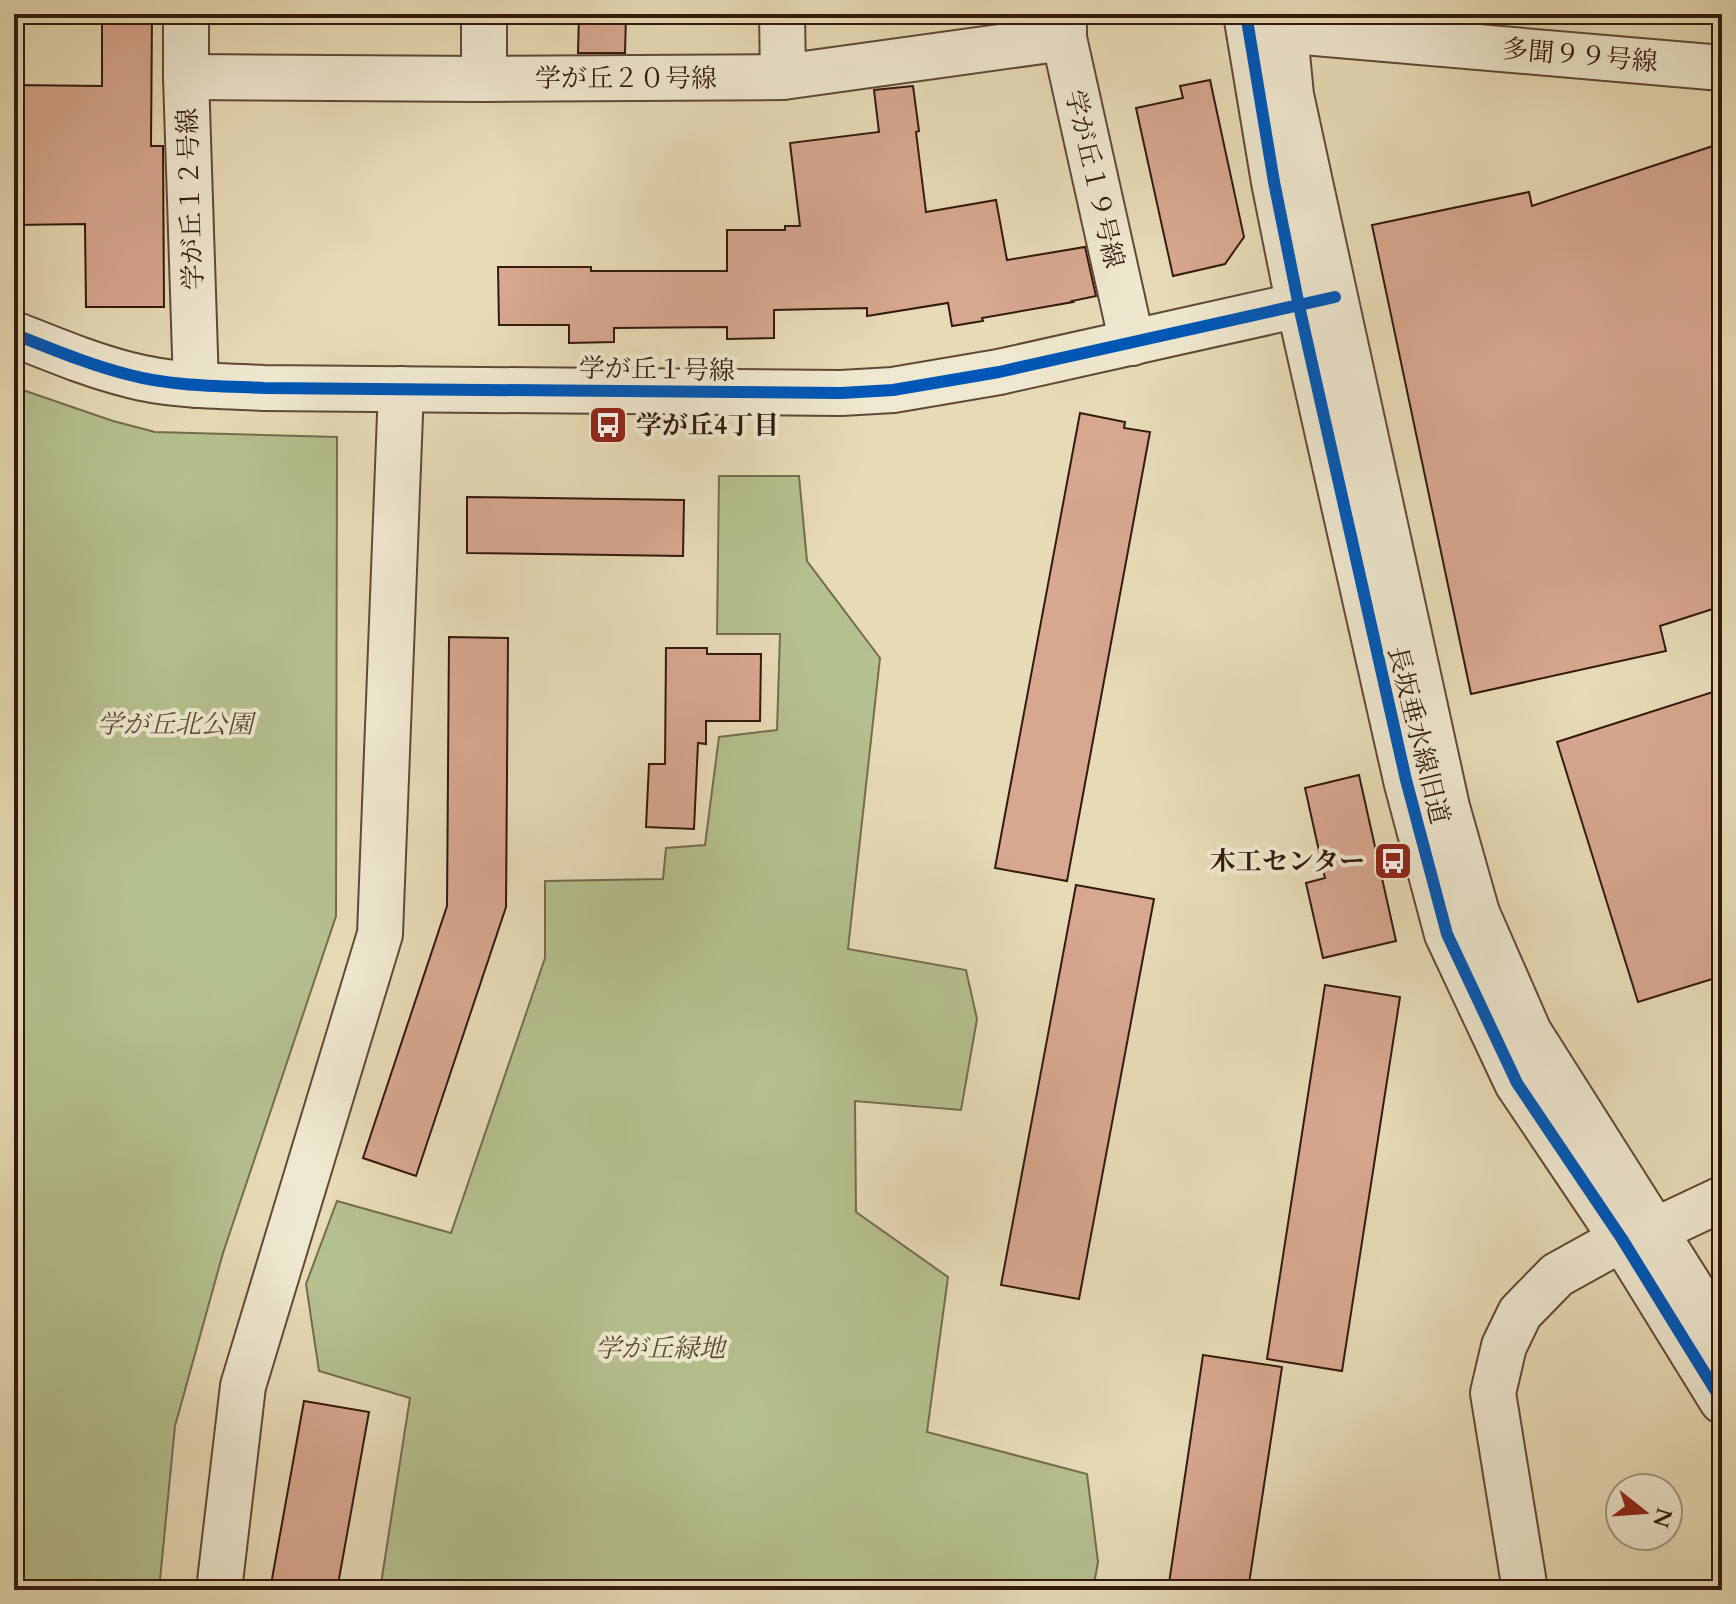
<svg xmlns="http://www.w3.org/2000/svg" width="1736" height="1604" font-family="Cardo,'Noto Serif JP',serif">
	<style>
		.green { fill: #b5c08f; stroke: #746d4e; stroke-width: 2 }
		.building { fill: #d8a790; stroke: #321a0d; stroke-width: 2 }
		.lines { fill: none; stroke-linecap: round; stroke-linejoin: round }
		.minor-casing { stroke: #5f4a38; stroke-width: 48 }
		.minor { stroke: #efe8d0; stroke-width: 44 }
		.cycleway-casing { stroke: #efe8d0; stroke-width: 17 }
		.cycleway { stroke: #0057b8; stroke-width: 12 }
		.labels { text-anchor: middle; stroke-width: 8; stroke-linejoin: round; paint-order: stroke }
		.street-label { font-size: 26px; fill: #321a0d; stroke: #efe8d0 }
		.poi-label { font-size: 26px; font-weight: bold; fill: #321a0d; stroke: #efe8d0; text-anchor: start }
		.park-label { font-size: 26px; font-style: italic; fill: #594c34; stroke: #efe8d0 }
	</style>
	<rect width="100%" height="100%" fill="#e7dbb7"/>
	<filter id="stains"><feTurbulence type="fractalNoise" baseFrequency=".0025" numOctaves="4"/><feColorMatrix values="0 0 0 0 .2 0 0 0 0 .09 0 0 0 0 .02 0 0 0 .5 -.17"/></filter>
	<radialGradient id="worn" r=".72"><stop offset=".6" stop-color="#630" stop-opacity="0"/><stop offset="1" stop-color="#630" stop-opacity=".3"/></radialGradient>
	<g class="green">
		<path d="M 14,387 L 113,421 L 155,432 L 337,437 L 336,916 L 223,1253 L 175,1426 L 159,1590 L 14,1590 Z"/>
		<path d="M 719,476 L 799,476 L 807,561 L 880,658 L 848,949 L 966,970 L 977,1019 L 961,1110 L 855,1101 L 856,1212 L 948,1277 L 927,1432 L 1087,1474 L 1098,1562 L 1093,1590 L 380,1590 L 410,1398 L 319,1371 L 306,1284 L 337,1201 L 451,1233 L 545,958 L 545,881 L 663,879 L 666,848 L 705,845 L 719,737 L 777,730 L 780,634 L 717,634 Z"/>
	</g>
	<g class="building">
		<path d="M 102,14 L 152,14 L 151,146 L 163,146 L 164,307 L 86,307 L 85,224 L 14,225 L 14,85 L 102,86 Z"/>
		<path d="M 579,15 L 626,15 L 625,53 L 578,53 Z"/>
		<path d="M 1210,80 L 1244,237 L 1225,264 L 1173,276 L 1136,108 L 1183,98 L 1180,86 Z"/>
		<path d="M 913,86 L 919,131 L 916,132 L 926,212 L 996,200 L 1007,260 L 1085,247 L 1096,296 L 1072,301 L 1073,302 L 982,318 L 983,321 L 952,326 L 948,303 L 867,316 L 867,308 L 774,310 L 774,338 L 727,339 L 727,327 L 614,328 L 614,342 L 569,343 L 569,325 L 499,325 L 498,267 L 591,267 L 591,271 L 727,271 L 727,230 L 785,230 L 785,226 L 800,226 L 790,143 L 879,132 L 874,90 Z"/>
		<path d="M 1722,143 L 1722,606 L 1660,626 L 1666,651 L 1471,694 L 1372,225 L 1529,192 L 1532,206 Z"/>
		<path d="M 1080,413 L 1125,422 L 1124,428 L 1150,432 L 1067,881 L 995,868 Z"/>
		<path d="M 467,497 L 684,500 L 683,556 L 467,553 Z"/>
		<path d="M 449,637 L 508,638 L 506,907 L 416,1176 L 363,1158 L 447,906 Z"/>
		<path d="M 666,648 L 707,648 L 707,654 L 761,654 L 760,721 L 706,721 L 706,744 L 698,743 L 694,829 L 646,827 L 649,764 L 665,764 Z"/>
		<path d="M 1722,689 L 1722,976 L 1638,1002 L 1557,742 Z"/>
		<path d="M 1359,775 L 1396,941 L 1323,958 L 1306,883 L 1325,878 L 1305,788 Z"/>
		<path d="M 1076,885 L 1154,899 L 1079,1299 L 1001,1285 Z"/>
		<path d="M 1325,985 L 1400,997 L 1342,1371 L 1267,1359 Z"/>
		<path d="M 1203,1355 L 1282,1367 L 1248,1590 L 1168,1590 Z"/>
		<path d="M 304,1401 L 369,1412 L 337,1590 L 270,1590 Z"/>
	</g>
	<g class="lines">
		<defs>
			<g id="minor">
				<path d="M 186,14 L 186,77 L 196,385"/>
				<path d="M 484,14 L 484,79"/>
				<path d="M 782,14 L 783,77"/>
				<path d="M 1064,14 L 1064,38 L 1132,343"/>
				<path d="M 1246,14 L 1274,182 L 1299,306 L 1406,780 L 1447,934 L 1517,1083 L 1622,1239 L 1722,1401"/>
				<path d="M 1283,14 L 1291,95 L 1335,297 L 1447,807 L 1477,913 L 1529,1032 L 1722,1337"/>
				<path d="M 1257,28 L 1722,68"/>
				<path d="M 186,77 L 484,79 L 783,77 L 1064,38"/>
				<path d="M 14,334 C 52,349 90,365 130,375 C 170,386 222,386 264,388 L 841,393 L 893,390 L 999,372 L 1326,299"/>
				<path d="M 219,1590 L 243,1386 L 380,934 L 401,389"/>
				<path d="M 1525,1590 L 1493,1393 L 1504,1346 L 1520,1313 L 1557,1275 L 1622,1239 L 1654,1231 L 1722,1199"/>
			</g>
		</defs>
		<use href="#minor" class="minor-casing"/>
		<use href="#minor" class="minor"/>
		<defs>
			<g id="cycleway">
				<path d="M 1246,14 L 1274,182 L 1299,306 L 1406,780 L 1447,934 L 1517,1083 L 1622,1239 L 1722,1401"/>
				<path d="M 14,334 C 52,349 90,365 130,375 C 170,386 222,386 264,388 L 841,393 L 893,390 L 999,372 L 1335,297"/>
			</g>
		</defs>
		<use href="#cycleway" class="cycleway-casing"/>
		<use href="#cycleway" class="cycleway"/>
	</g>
	<defs>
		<symbol id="bus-square" viewBox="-11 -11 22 22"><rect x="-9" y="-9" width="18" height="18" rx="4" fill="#8f2418" stroke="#efe8d0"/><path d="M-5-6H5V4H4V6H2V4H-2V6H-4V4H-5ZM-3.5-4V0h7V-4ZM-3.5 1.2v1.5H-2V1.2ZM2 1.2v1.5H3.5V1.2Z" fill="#fff"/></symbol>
	</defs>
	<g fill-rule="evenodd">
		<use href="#bus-square" x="586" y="403" width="44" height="44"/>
		<use href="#bus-square" x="1371" y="839" width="44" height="44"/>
	</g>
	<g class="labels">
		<g class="street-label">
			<text transform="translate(1580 55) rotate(5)" y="9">多聞９９号線</text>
			<text x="626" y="87">学が丘２０号線</text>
			<text transform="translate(1095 179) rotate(77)" y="9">学が丘１９号線</text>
			<text transform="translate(190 199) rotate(-92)" y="9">学が丘１２号線</text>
			<text transform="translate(657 369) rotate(1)" y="9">学が丘１号線</text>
			<text transform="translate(1419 735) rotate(76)" y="9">長坂垂水線旧道</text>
		</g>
		<g class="poi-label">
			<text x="636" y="434">学が丘4丁目</text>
			<text x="1365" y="870" text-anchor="end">木工センター</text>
		</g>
		<g class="park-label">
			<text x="175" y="733">学が丘北公園</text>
			<text x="660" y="1357">学が丘緑地</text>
		</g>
	</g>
	<rect width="1736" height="1604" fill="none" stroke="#e7dbb7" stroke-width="48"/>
	<rect x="16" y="16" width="1704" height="1572" fill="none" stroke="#321a0d" stroke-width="4"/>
	<rect x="24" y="24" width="1688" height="1556" fill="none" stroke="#321a0d" stroke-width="2"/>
	<g transform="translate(1644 1512) rotate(107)"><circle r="38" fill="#efe8d0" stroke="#a39682" stroke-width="2"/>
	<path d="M0-6L14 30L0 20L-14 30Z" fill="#8f2418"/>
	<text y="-12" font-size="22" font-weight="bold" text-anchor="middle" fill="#321a0d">N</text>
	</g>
	<rect width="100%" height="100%" filter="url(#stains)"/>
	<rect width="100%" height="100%" fill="url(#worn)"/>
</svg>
